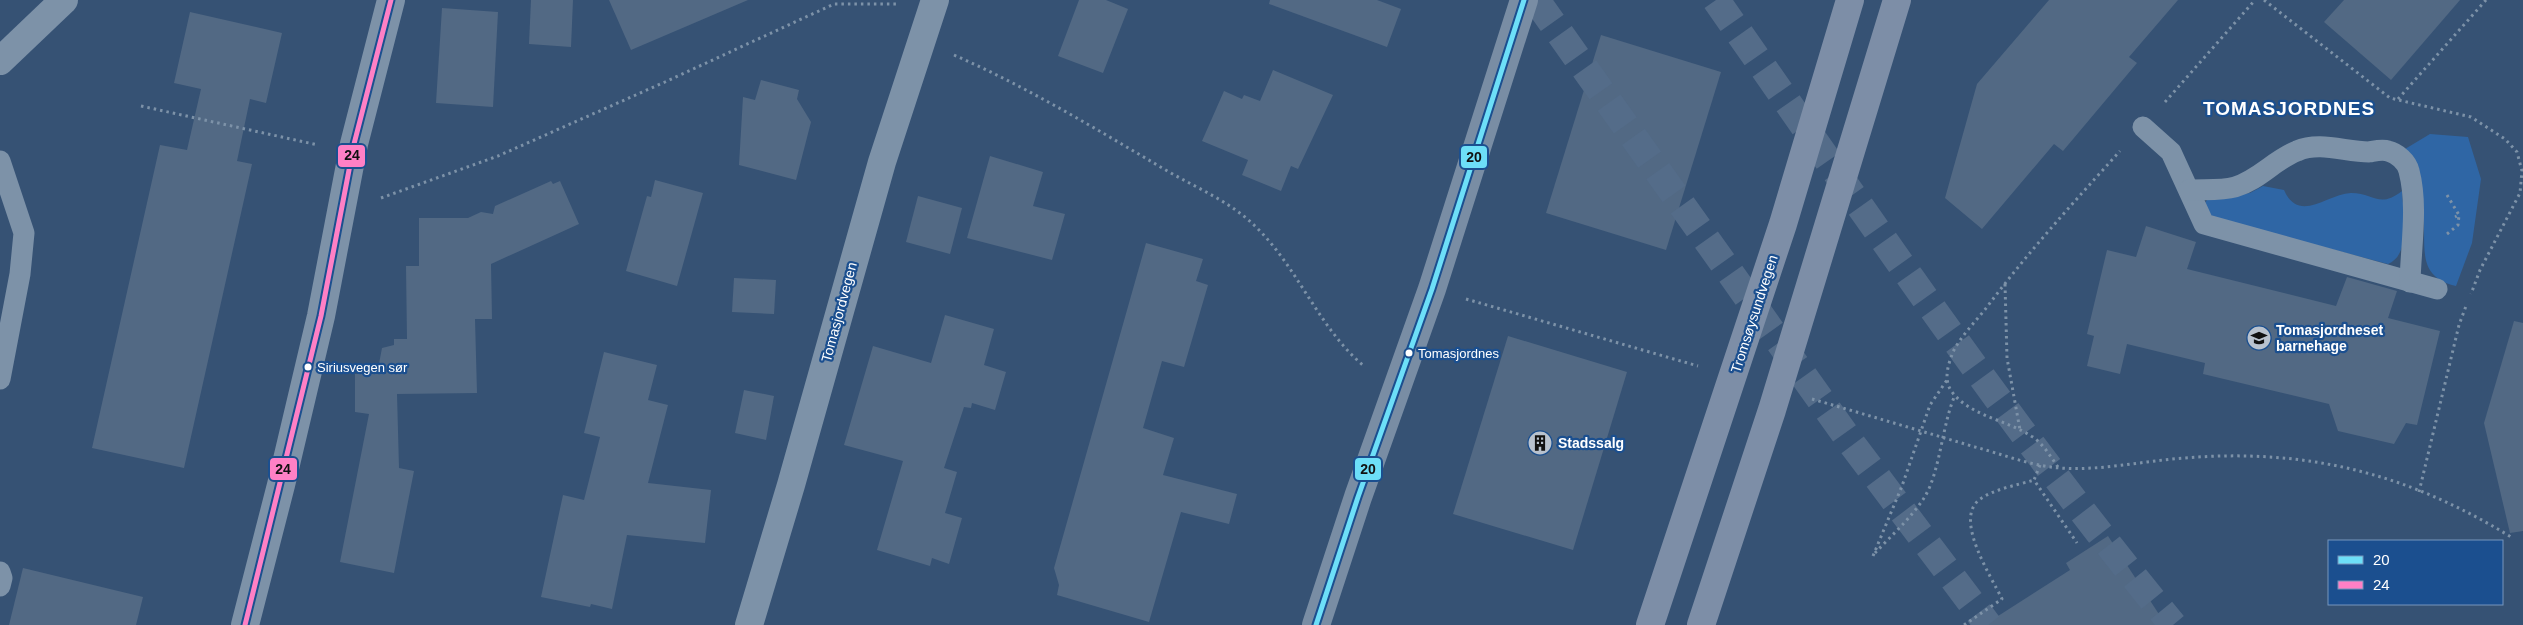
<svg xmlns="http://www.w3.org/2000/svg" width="2523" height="625" font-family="Arial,sans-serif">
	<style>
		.green { fill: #2f66a5 }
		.building { fill: #526984 }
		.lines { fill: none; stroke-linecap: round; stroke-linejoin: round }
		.highway-tunnel { stroke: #546c89; stroke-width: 28; stroke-dasharray: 28 14; stroke-linecap: butt }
		.path { stroke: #7d92a8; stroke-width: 3; stroke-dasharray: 2.5 4; stroke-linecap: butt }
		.lane { stroke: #7d92a8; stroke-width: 21 }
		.street { stroke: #7d92a8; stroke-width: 28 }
		.secondary { stroke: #798da4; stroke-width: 28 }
		.primary { stroke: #7d8ea7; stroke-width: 28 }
		.bus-1-casing { stroke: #1b4f8f; stroke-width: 9 }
		.bus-2-casing { stroke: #1b4f8f; stroke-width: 9 }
		.bus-1 { stroke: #6ddff8; stroke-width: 5 }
		.bus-2 { stroke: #ff80c5; stroke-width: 5 }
		.bus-dot { fill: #fff; stroke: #1b4f8f; stroke-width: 2 }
		.labels { text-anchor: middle; stroke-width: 4.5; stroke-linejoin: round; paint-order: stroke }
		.bus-label { font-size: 13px; fill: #fff; stroke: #1b4f8f; text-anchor: start }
		.street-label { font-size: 14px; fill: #fff; stroke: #1b4f8f }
		.poi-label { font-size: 14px; font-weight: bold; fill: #fff; stroke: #1b4f8f; text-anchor: start }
		.district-label { font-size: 19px; font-weight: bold; letter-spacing: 1px; fill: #fff; stroke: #1b4f8f }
		.line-badge { stroke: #1b4f8f; stroke-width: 2 }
		.pale-badge-label { font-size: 14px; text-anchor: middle; font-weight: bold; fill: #111 }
	</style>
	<rect width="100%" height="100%" fill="#365274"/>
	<g class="green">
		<path d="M 2430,134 L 2468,137 L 2481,179 L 2472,243 L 2456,286 C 2412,276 2429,241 2422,209 C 2418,189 2411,169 2405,149 Z"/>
		<path d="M 2263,186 L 2284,190 C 2299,224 2327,194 2351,193 C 2374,193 2379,209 2402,191 C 2403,212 2412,254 2388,264 L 2212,218 L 2205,203 L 2207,200 L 2250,193 Z"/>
	</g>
	<g class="building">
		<path d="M 531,0 L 573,0 L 571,47 L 529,44 Z"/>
		<path d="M 609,0 L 748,0 L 631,50 Z"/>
		<path d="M 1079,0 L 1106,0 L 1128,9 L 1103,73 L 1058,56 Z"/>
		<path d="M 1270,0 L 1377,0 L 1401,9 L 1387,47 L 1269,4 Z"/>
		<path d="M 2049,0 L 2178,0 L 2129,57 L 2137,63 L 2063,151 L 2054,144 L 1982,229 L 1945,198 L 1977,84 Z"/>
		<path d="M 2344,0 L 2460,0 L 2391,80 L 2324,22 Z"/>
		<path d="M 442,8 L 498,12 L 493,107 L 436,103 Z"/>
		<path d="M 190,12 L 282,33 L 266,103 L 250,99 L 237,161 L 252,164 L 184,468 L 92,448 L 160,145 L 187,150 L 201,89 L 174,83 Z"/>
		<path d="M 1601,35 L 1721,72 L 1666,250 L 1546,213 Z"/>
		<path d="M 1273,70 L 1333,95 L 1298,169 L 1291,166 L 1281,191 L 1242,175 L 1248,160 L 1202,141 L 1224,91 L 1242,99 L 1244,95 L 1260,101 Z"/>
		<path d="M 761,80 L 799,90 L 797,99 L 811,122 L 796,180 L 739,165 L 743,97 L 755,100 Z"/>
		<path d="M 990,156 L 1043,172 L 1033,206 L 1065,214 L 1052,260 L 967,238 Z"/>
		<path d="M 655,180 L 703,193 L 677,286 L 626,271 L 647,196 L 651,197 Z"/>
		<path d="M 551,181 L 553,184 L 560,181 L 579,224 L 491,264 L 492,319 L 475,319 L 477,393 L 397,394 L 399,468 L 414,471 L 394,573 L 340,562 L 369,414 L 355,412 L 355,374 L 377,374 L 382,348 L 394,345 L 394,339 L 407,339 L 406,266 L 419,266 L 419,218 L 468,218 L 481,212 L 493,214 L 495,206 Z"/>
		<path d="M 918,196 L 962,208 L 950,254 L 906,242 Z"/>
		<path d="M 2146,226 L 2196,242 L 2187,269 L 2336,306 L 2347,277 L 2397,291 L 2388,318 L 2440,331 L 2417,425 L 2406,423 L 2394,444 L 2338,431 L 2329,404 L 2203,374 L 2205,363 L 2127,344 L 2120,374 L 2087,366 L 2094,336 L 2087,334 L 2107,250 L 2136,257 Z"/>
		<path d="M 1146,243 L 1203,259 L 1196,281 L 1208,285 L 1184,367 L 1162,361 L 1143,428 L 1174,438 L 1163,475 L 1237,494 L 1229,524 L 1181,512 L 1149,622 L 1057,595 L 1059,585 L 1054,568 Z"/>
		<path d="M 734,278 L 776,280 L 774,314 L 732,312 Z"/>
		<path d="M 945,315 L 994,329 L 984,365 L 1006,372 L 995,410 L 972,403 L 971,408 L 964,407 L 944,468 L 957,472 L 945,513 L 962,518 L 949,564 L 932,558 L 930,566 L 877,550 L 903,461 L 844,445 L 873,346 L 931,363 Z"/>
		<path d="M 2514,321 L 2523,323 L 2523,531 L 2510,533 L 2484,423 Z"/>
		<path d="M 1508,336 L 1627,372 L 1573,550 L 1453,514 Z"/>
		<path d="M 604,352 L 657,365 L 648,400 L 668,405 L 648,483 L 711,490 L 705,543 L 627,535 L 612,609 L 591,604 L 590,607 L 541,597 L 563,495 L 584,500 L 600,437 L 584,433 Z"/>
		<path d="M 744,390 L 774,396 L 766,440 L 735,433 Z"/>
		<path d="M 2108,536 L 2166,625 L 1984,625 L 2070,570 L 2066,563 Z"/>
		<path d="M 23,568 L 143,597 L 136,625 L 9,625 Z"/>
	</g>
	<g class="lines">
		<g class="highway-tunnel">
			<path d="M 1536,0 L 1852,444 L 1988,625"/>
			<path d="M 1716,0 C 1864,211 2009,426 2173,625"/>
		</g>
		<g class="path">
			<path d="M 2264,0 L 2390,98 L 2471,117 L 2505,139 L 2517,152 L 2522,171 L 2520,193 L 2480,270 L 2471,294"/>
			<path d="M 954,55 C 1027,87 1096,129 1164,169 C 1196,188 1230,201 1256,227 C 1299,269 1319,329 1365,367"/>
			<path d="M 2398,99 L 2486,0"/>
			<path d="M 2165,102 L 2255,0"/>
			<path d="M 141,106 L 318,145"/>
			<path d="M 2447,195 L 2459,215 L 2455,217"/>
			<path d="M 381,198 L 498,156 L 665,82 L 834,4 L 896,4"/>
			<path d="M 2447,234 L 2458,225 L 2459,215"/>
			<path d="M 2005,284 L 2007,358 L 2020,430"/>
			<path d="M 1466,299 L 1698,366"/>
			<path d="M 1812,399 C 1867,415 1921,431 1975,447 C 2002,454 2031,466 2060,468 C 2101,471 2142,461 2184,458 C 2306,448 2407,473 2511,537"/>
			<path d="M 2040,465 L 2034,480 L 2077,543"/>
			<path d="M 2058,467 C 2050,456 2043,443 2031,436 C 2007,420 1970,416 1952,392 C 1943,380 1948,365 1953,352 C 1961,336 1976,321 1987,307 C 2028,252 2074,202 2120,151"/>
			<path d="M 2419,492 L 2459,325 L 2466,306"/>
			<path d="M 1875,553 C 1891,536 1911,518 1924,498 C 1940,473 1942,425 1955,395"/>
			<path d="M 1873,556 L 1902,486 L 1930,405 L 1947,380"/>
			<path d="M 1964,625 L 2002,599 C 1991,576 1954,520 1979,500 C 1993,489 2018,485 2034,480"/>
		</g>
		<g class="lane">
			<path d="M 2143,127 L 2171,152 L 2204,224 L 2437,289"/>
			<path d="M 0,161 L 24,233 L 20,274 L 0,379"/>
			<path d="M 2189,190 C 2203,189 2221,191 2235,187 C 2259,180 2274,160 2297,151 C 2320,141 2345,152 2369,152 C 2375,151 2382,149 2388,151 C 2397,153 2407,162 2409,171 C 2418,205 2411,246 2410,282"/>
			<path d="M 0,572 L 2,578 L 0,586"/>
		</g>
		<g class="street">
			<path d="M 0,61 L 64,0"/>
			<path d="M 245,625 L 281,485 L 321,316 L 354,144 L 391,0"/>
			<path d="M 749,625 L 791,485 L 882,162 L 935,0"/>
		</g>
		<path class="secondary" d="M 1316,625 L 1358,497 L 1432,289 L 1524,0"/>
		<g class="primary">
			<path d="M 1650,625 L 1783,224 L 1850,0"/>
			<path d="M 1701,625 L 1772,410 L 1897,0"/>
		</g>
		<defs>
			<path id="bus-1" d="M 1316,625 L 1358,497 L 1432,289 L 1524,0"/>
			<path id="bus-2" d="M 245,625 L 321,316 L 354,144 L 391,0"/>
		</defs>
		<use href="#bus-1" class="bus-1-casing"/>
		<use href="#bus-2" class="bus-2-casing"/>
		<use href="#bus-1" class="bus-1"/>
		<use href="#bus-2" class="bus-2"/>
	</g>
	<defs>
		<symbol id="school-disc" viewBox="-11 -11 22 22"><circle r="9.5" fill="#b9c2ce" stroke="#1b4f8f"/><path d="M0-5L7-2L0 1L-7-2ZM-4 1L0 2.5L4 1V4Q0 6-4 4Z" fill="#111"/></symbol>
		<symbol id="building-disc" viewBox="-11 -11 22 22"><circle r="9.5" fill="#b9c2ce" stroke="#1b4f8f"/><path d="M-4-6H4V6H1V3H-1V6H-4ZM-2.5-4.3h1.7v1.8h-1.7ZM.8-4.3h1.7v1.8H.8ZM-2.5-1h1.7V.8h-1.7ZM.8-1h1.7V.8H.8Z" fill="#111"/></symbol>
	</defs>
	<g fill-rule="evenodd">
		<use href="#school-disc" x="2245" y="324" width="28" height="28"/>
		<use href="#building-disc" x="1526" y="429" width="28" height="28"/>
	</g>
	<g class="bus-dot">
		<circle cx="1409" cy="353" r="4.5"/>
		<circle cx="308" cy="367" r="4.5"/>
	</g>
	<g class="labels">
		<g class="bus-label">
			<text x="1418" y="358">Tomasjordnes</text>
			<text x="317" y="372">Siriusvegen sør</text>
		</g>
		<g class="street-label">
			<text transform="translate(839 312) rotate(-75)" y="5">Tomasjordvegen</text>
			<text transform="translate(1754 314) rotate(-72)" y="5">Tromsøysundvegen</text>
		</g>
		<g class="poi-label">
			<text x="2276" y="335">Tomasjordneset<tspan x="2276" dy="16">barnehage</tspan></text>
			<text x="1558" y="448">Stadssalg</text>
		</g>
		<g class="district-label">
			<text x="2289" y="115">TOMASJORDNES</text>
		</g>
	</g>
	<g class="line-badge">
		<rect x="337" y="144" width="29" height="24" rx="5" fill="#ff80c5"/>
		<rect x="1460" y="145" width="28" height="24" rx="5" fill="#6ddff8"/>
		<rect x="1354" y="457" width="28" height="24" rx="5" fill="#6ddff8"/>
		<rect x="269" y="457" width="29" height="24" rx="5" fill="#ff80c5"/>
	</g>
	<g class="pale-badge-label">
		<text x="352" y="160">24</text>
		<text x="1474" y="162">20</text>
		<text x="1368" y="474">20</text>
		<text x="283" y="474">24</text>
	</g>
	<rect x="2328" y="540" width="175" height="65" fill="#1b4f8f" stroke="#7695bc"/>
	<rect x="2338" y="556" width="25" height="8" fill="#6ddff8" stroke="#7695bc"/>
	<text x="2373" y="565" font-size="15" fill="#ffffff">20</text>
	<rect x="2338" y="581" width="25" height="8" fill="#ff80c5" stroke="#7695bc"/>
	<text x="2373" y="590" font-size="15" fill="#ffffff">24</text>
</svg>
